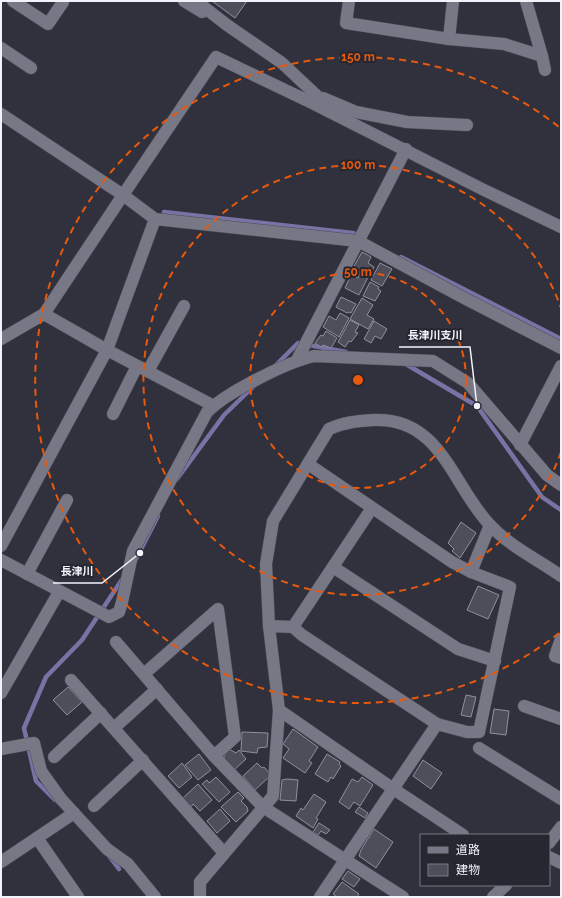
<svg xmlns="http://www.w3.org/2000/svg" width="562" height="898" font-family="Raleway,'Noto Sans JP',sans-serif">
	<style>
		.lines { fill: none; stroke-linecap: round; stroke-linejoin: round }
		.stream { stroke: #7773a4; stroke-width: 4.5 }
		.building { fill: #4e4e5b; stroke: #908f9e }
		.minor-casing { stroke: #4d4c57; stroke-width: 13 }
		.minor { stroke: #787785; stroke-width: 12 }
		.ring { fill: none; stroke: #e8590c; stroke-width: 2; stroke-dasharray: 7 5 }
		.centre { fill: #e8590c; stroke: #272732; stroke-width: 2 }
		.ring-label { font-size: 12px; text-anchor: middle; font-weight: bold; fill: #e8590c; stroke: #272732; stroke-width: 4; stroke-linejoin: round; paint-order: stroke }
		.leader { fill: none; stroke: #f2f2fa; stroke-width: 1.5 }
		.callout-dot { fill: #f2f2fa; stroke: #272732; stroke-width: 1.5 }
		.callout-label { font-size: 11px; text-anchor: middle; font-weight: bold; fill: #f2f2fa; stroke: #272732; stroke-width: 4; stroke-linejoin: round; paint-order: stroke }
	</style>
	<rect width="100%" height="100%" fill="#31313d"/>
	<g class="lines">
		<g class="stream">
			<path d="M 164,212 L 353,233 L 360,237"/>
			<path d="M 401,257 L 561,339"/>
			<path d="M 404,363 L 477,406 L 542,497 L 561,510"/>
			<path d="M 275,366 L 298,343 L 346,352"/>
			<path d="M 177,479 L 224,415 L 254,386"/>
			<path d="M 135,561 L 158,516"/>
			<path d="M 55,800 L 36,781 L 24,728 L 46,677 L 82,640 L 123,578"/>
			<path d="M 109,856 L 119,869"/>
		</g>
	</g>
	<g class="building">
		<path d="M 212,1 L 247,1 L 235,18 Z"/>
		<path d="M 362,252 L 371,257 L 368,263 L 374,267 L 369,277 L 353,268 Z"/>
		<path d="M 380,263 L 392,269 L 382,286 L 371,280 Z"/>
		<path d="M 360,273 L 368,277 L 359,295 L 345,288 L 351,275 L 358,278 Z"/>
		<path d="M 370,282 L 379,287 L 378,289 L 381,291 L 375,301 L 363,296 Z"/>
		<path d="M 341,297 L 356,304 L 351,313 L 349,312 L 347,313 L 336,307 Z"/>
		<path d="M 362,298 L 373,305 L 367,315 L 374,319 L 368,329 L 350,319 Z"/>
		<path d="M 340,313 L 349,318 L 339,337 L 323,327 L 329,316 L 336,320 Z"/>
		<path d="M 350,320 L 359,325 L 355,332 L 358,333 L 351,342 L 349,341 L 345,347 L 338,342 Z"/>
		<path d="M 374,321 L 387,329 L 381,339 L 375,336 L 371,343 L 364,339 Z"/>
		<path d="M 326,331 L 337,338 L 331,348 L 323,345 L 321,347 L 315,343 L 321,335 L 323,336 Z"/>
		<path d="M 461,522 L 476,533 L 460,558 L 452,551 L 454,549 L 448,543 Z"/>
		<path d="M 478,586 L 499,595 L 488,619 L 467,610 Z"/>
		<path d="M 68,687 L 82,702 L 67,715 L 53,700 Z"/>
		<path d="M 466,695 L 476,697 L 471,717 L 461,715 Z"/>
		<path d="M 494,709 L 509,711 L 506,735 L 490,733 Z"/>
		<path d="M 293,729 L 318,747 L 309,761 L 312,763 L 305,773 L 283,758 L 289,749 L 283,744 Z"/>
		<path d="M 242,732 L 268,733 L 267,747 L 258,748 L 257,753 L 241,751 Z"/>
		<path d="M 229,749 L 236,753 L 239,750 L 246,759 L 234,770 L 224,759 L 224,753 Z"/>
		<path d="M 199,754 L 211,770 L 198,780 L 185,765 Z"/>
		<path d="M 327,754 L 340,762 L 339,764 L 341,766 L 333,779 L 331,777 L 328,782 L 315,774 Z"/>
		<path d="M 423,760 L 442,773 L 431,789 L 413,776 Z"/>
		<path d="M 182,763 L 192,777 L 179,788 L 168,776 Z"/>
		<path d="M 257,763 L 262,768 L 264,767 L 270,774 L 268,776 L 269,777 L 255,790 L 243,776 Z"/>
		<path d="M 216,777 L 230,792 L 219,802 L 202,784 L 207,780 L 209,783 Z"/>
		<path d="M 362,777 L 373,785 L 360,806 L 354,802 L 349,809 L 339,802 L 352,779 L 358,782 Z"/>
		<path d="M 287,779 L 298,780 L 296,801 L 280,800 L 282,780 Z"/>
		<path d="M 198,784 L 212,800 L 200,811 L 193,804 L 191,807 L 183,798 Z"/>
		<path d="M 238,792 L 244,798 L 241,801 L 247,807 L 248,811 L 236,822 L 221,807 Z"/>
		<path d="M 314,794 L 326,802 L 316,818 L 318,819 L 313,828 L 296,816 L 301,808 L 303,810 Z"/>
		<path d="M 359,807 L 368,813 L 365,818 L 355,812 Z"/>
		<path d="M 220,809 L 230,821 L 217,833 L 207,821 Z"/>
		<path d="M 319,823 L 330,830 L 326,834 L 321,831 L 318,835 L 313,832 Z"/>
		<path d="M 374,829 L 393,842 L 376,868 L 359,856 L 361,850 Z"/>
		<path d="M 348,871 L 360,879 L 354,887 L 342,879 Z"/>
		<path d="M 342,882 L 359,894 L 357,897 L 337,897 L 333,894 Z"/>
	</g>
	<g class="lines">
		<defs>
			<g id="minor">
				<path d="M 13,1 L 48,24 L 63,2"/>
				<path d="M 184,1 L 202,12"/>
				<path d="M 196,1 L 227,25 L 282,63 L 331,109"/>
				<path d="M 349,1 L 346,23 L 449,39 L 504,44 L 542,56"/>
				<path d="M 526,1 L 542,56 L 545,70"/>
				<path d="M 449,39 L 453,1"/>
				<path d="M 1,48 L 31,68"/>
				<path d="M 323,98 L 356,112 L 407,122 L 467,125"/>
				<path d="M 1,114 L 123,195 L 155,219 L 358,241 L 464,298 L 561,348"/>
				<path d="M 44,314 L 107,350 L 214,406"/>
				<path d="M 1,339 L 44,314 L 123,195 L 216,57 L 308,101 L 482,189 L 561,227"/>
				<path d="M 297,360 L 406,149"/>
				<path d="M 148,371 L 184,306"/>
				<path d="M 113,414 L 137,366"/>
				<path d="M 520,445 L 561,366"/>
				<path d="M 308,464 L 452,562 L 471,572 L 510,587 L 479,732 L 467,732 L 437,724"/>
				<path d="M 1,546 L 107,350 L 155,219"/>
				<path d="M 1,560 L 109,617 L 119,612 L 122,602 L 133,551 L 207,412 C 219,400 233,392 248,384 C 269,373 290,362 314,356 L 433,361 L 468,383 L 547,475 L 561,485"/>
				<path d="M 333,567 L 458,649 L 495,661"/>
				<path d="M 471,572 L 490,525"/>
				<path d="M 27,574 L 67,500"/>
				<path d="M 269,626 L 293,627 L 302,635 L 437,724 L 320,897"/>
				<path d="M 293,627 L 372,508"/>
				<path d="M 561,639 L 555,656 L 561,658"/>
				<path d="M 116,642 L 214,756 L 263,807 L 403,897"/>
				<path d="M 144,674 L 218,609 L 235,737 L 214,756"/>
				<path d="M 71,680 L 224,853"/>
				<path d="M 1,693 L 59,592"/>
				<path d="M 524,706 L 561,719"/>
				<path d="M 279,710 L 392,788 L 463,835"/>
				<path d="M 114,728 L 157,689"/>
				<path d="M 479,748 L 561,799"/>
				<path d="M 1,749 L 34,743 L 41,771 L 61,799 L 107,849 L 128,864 L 155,897"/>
				<path d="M 54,757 L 101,713"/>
				<path d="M 94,806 L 143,760"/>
				<path d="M 37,838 L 78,897"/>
				<path d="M 549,843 L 561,827"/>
				<path d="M 549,857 L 561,863"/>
				<path d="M 1,862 L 74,813"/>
				<path d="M 200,897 L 200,882 L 273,796 L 279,710 L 269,626 L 266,564 L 273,521 L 329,429 C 344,422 358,421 374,420 C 440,417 452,484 489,524 C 509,546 537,559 561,576"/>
				<path d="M 493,897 L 506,885"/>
			</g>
		</defs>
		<use href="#minor" class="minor-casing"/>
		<use href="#minor" class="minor"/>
	</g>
	<g class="ring">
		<circle cx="358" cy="380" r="108"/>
		<path d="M561 452A215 215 0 1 1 561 308"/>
		<path d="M559 633A323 323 0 1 1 559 127"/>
	</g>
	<circle cx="358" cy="380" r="6" class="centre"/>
	<g class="ring-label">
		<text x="358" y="61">150 m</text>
		<text x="358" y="169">100 m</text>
		<text x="358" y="276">50 m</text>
	</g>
	<path class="leader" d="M477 406L470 347H399M140 553L102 583H53"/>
	<g class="callout-dot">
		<circle cx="477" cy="406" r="4"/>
		<circle cx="140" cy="553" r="4"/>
	</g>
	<g class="callout-label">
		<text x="435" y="339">長津川支川</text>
		<text x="77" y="575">長津川</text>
	</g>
	<rect width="562" height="898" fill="none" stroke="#f2f2fa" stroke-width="4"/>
	<rect x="420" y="834" width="130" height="52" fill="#272732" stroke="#787882"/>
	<rect x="428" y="847" width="20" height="6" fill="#787785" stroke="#787882"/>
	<text x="456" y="854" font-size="12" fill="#f2f2fa">道路</text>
	<rect x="428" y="864" width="20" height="12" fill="#4e4e5b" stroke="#787882"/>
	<text x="456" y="874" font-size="12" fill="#f2f2fa">建物</text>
</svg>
